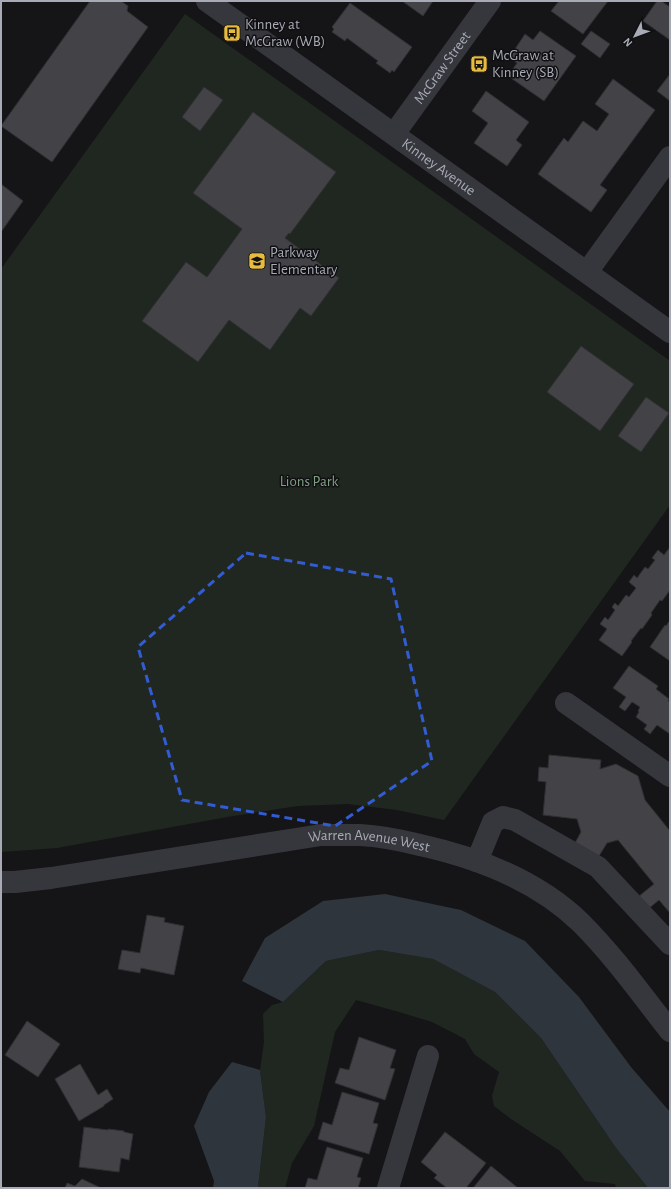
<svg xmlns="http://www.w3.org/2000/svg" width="671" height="1189" font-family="'Alegreya Sans',sans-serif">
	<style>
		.green { fill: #202721 }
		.water { fill: #2e353c }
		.building { fill: #424247; stroke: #302f33 }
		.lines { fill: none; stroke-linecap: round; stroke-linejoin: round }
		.minor { stroke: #36373c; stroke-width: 22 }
		.marked { fill: none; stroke: #325cd3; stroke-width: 3; stroke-dasharray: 8 5; stroke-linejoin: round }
		.labels { text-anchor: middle; stroke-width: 3; stroke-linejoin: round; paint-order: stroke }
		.poi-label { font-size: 15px; fill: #a8abb6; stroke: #101012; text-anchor: start }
		.street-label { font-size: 15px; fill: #a8abb6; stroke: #101012 }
		.park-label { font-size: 15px; fill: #80a085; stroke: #101012 }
	</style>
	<rect width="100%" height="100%" fill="#151517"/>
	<g class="green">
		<path d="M 185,14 L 670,361 L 670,505 L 444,820 L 397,810 L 348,804 L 298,806 L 227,817 L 57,848 L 1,852 L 1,269 Z"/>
		<path d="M 379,950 L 433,959 L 495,992 L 541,1038 L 616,1148 L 648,1188 L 616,1188 L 615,1184 L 585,1181 L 560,1151 L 511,1119 L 494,1106 L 492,1096 L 499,1072 L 474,1054 L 465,1039 L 432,1022 L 399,1012 L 356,1000 L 335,1032 L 314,1126 L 292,1163 L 285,1188 L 258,1188 L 266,1117 L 260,1070 L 264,1042 L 263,1014 L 272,1005 L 283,1002 L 326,961 Z"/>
	</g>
	<g class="water">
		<path d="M 385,894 L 461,910 L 525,941 L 579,997 L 631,1067 L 670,1112 L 670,1188 L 648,1188 L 616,1148 L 541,1038 L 495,992 L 433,959 L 379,950 L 326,961 L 283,1002 L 242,981 L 265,938 L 323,901 Z"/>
		<path d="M 232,1062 L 260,1070 L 266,1117 L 258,1188 L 213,1188 L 214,1181 L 194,1126 L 209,1092 Z"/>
	</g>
	<g class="building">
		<path d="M 90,1 L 121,1 L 128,6 L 127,11 L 148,27 L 52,162 L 1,126 Z"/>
		<path d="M 402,1 L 433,1 L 423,16 Z"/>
		<path d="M 559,1 L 608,1 L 583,34 L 551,11 Z"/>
		<path d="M 657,1 L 661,1 L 670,7 L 670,40 L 643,21 Z"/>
		<path d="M 350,3 L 412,47 L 394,72 L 392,70 L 390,73 L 376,63 L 378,61 L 347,38 L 345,41 L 332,32 L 334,29 L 332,27 Z"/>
		<path d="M 540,31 L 576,56 L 544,101 L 508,76 L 517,63 L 509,58 L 525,34 L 533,40 Z"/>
		<path d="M 591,31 L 610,44 L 600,58 L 581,44 Z"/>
		<path d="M 670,74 L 670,101 L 657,91 Z"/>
		<path d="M 613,79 L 655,110 L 600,185 L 607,190 L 591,212 L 538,174 L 564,138 L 568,142 L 583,121 L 597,131 L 609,114 L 595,104 Z"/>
		<path d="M 204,87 L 223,100 L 200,131 L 182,117 Z"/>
		<path d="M 486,91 L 529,122 L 516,140 L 522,145 L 507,166 L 474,143 L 488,123 L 472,111 Z"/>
		<path d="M 253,112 L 336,172 L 290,234 L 289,233 L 285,238 L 339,278 L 311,316 L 300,308 L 270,350 L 229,320 L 198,362 L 142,321 L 186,262 L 207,277 L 242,229 L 193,193 Z"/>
		<path d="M 1,184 L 23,201 L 1,232 Z"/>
		<path d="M 581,346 L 634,384 L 600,431 L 547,392 Z"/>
		<path d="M 646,397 L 669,413 L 641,452 L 618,436 Z"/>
		<path d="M 670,547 L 670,590 L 662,601 L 660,600 L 651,613 L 652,615 L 642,629 L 641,628 L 631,641 L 632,642 L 622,656 L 599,640 L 607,629 L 600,624 L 605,617 L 608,620 L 615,610 L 612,607 L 615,603 L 618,606 L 626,595 L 629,597 L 636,588 L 629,582 L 634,575 L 637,578 L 645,567 L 648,569 L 655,560 L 652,558 L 658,550 L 664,555 Z"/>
		<path d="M 670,620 L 670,661 L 650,647 L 665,625 L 666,626 Z"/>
		<path d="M 629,666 L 658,686 L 656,689 L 669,699 L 668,701 L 670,703 L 670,734 L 657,725 L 650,734 L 644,729 L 647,725 L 636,717 L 639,712 L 638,711 L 640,707 L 632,702 L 625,711 L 619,707 L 626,697 L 613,688 Z"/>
		<path d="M 549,755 L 601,760 L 600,769 L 616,764 L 638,776 L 645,800 L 670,831 L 670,913 L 659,900 L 648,909 L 638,897 L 654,884 L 618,840 L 607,843 L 599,856 L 575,843 L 581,832 L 577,819 L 543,815 L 546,782 L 538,781 L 539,767 L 548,768 Z"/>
		<path d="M 147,915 L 165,918 L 164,922 L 184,926 L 174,975 L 141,968 L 140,973 L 118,969 L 122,950 L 140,953 Z"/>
		<path d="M 27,1021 L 60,1044 L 38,1077 L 5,1055 Z"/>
		<path d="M 359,1037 L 396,1050 L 390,1068 L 395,1069 L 385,1100 L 335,1083 L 340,1068 L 349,1070 Z"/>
		<path d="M 80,1064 L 98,1095 L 107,1089 L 113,1099 L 104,1105 L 104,1106 L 79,1121 L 55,1079 Z"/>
		<path d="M 342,1092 L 379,1103 L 373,1123 L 378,1124 L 369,1154 L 318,1139 L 323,1122 L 332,1125 Z"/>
		<path d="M 84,1127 L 108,1130 L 108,1129 L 124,1131 L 124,1132 L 133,1134 L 129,1160 L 121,1158 L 119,1172 L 79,1167 Z"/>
		<path d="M 445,1132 L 486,1163 L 466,1188 L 447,1188 L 434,1178 L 437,1175 L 421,1162 Z"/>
		<path d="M 327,1147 L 363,1158 L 357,1177 L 361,1178 L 358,1188 L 305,1188 L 308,1178 L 317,1180 Z"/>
		<path d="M 491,1166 L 518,1188 L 473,1188 Z"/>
		<path d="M 82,1179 L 101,1188 L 65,1188 L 67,1183 L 75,1186 Z"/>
	</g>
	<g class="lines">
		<g class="minor">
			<path id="s1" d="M 207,1 L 670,332"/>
			<path id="s2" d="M 394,134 L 490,1"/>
			<path d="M 587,272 L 670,157"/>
			<path d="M 566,703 L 670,776"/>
			<path d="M 477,861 L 493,822 L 503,817 L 515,820 L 598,867 L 670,944"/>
			<path id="s3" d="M 1,882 L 15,882 L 51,878 L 321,835 C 334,835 347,835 360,835 C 380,836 400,840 420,845 C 479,858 537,880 581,923 C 614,956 641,994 670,1031"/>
			<path d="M 388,1188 L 428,1056"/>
		</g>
	</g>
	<path class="marked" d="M 246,553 L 391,579 L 432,761 L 335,826 L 182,800 L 138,647 Z"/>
	<defs>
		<symbol id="bus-square" viewBox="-11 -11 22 22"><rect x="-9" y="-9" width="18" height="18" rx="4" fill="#e7bb3e" stroke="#101012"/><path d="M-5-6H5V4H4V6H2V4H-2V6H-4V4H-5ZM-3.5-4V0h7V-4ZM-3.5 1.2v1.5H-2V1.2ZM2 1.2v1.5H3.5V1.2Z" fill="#111"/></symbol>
		<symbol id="school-square" viewBox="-11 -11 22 22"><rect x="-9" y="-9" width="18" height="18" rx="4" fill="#e7bb3e" stroke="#101012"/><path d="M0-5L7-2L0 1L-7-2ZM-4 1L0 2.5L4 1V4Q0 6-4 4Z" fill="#111"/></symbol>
	</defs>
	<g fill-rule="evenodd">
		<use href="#bus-square" x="222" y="23" width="20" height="20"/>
		<use href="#bus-square" x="469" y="54" width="20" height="20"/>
		<use href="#school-square" x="247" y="251" width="20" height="20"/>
	</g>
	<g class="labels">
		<g class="poi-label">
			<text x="245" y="29">Kinney at<tspan x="245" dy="17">McGraw (WB)</tspan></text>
			<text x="492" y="60">McGraw at<tspan x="492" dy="17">Kinney (SB)</tspan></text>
			<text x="270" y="257">Parkway<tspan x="270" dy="17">Elementary</tspan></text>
		</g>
		<g class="street-label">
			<text dy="5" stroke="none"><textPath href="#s2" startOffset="82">McGraw Street</textPath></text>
			<text dy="5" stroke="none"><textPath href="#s1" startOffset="285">Kinney Avenue</textPath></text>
			<text dy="5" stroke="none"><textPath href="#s3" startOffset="372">Warren Avenue West</textPath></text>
		</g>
		<g class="park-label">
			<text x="309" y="486">Lions Park</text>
		</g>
	</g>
	<rect width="671" height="1189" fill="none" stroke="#a8abb6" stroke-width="4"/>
	<g transform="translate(635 36) rotate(228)" stroke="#101012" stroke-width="3" paint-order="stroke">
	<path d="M0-3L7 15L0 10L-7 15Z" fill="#a8abb6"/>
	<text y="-6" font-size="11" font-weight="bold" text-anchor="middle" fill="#a8abb6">N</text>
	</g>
</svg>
